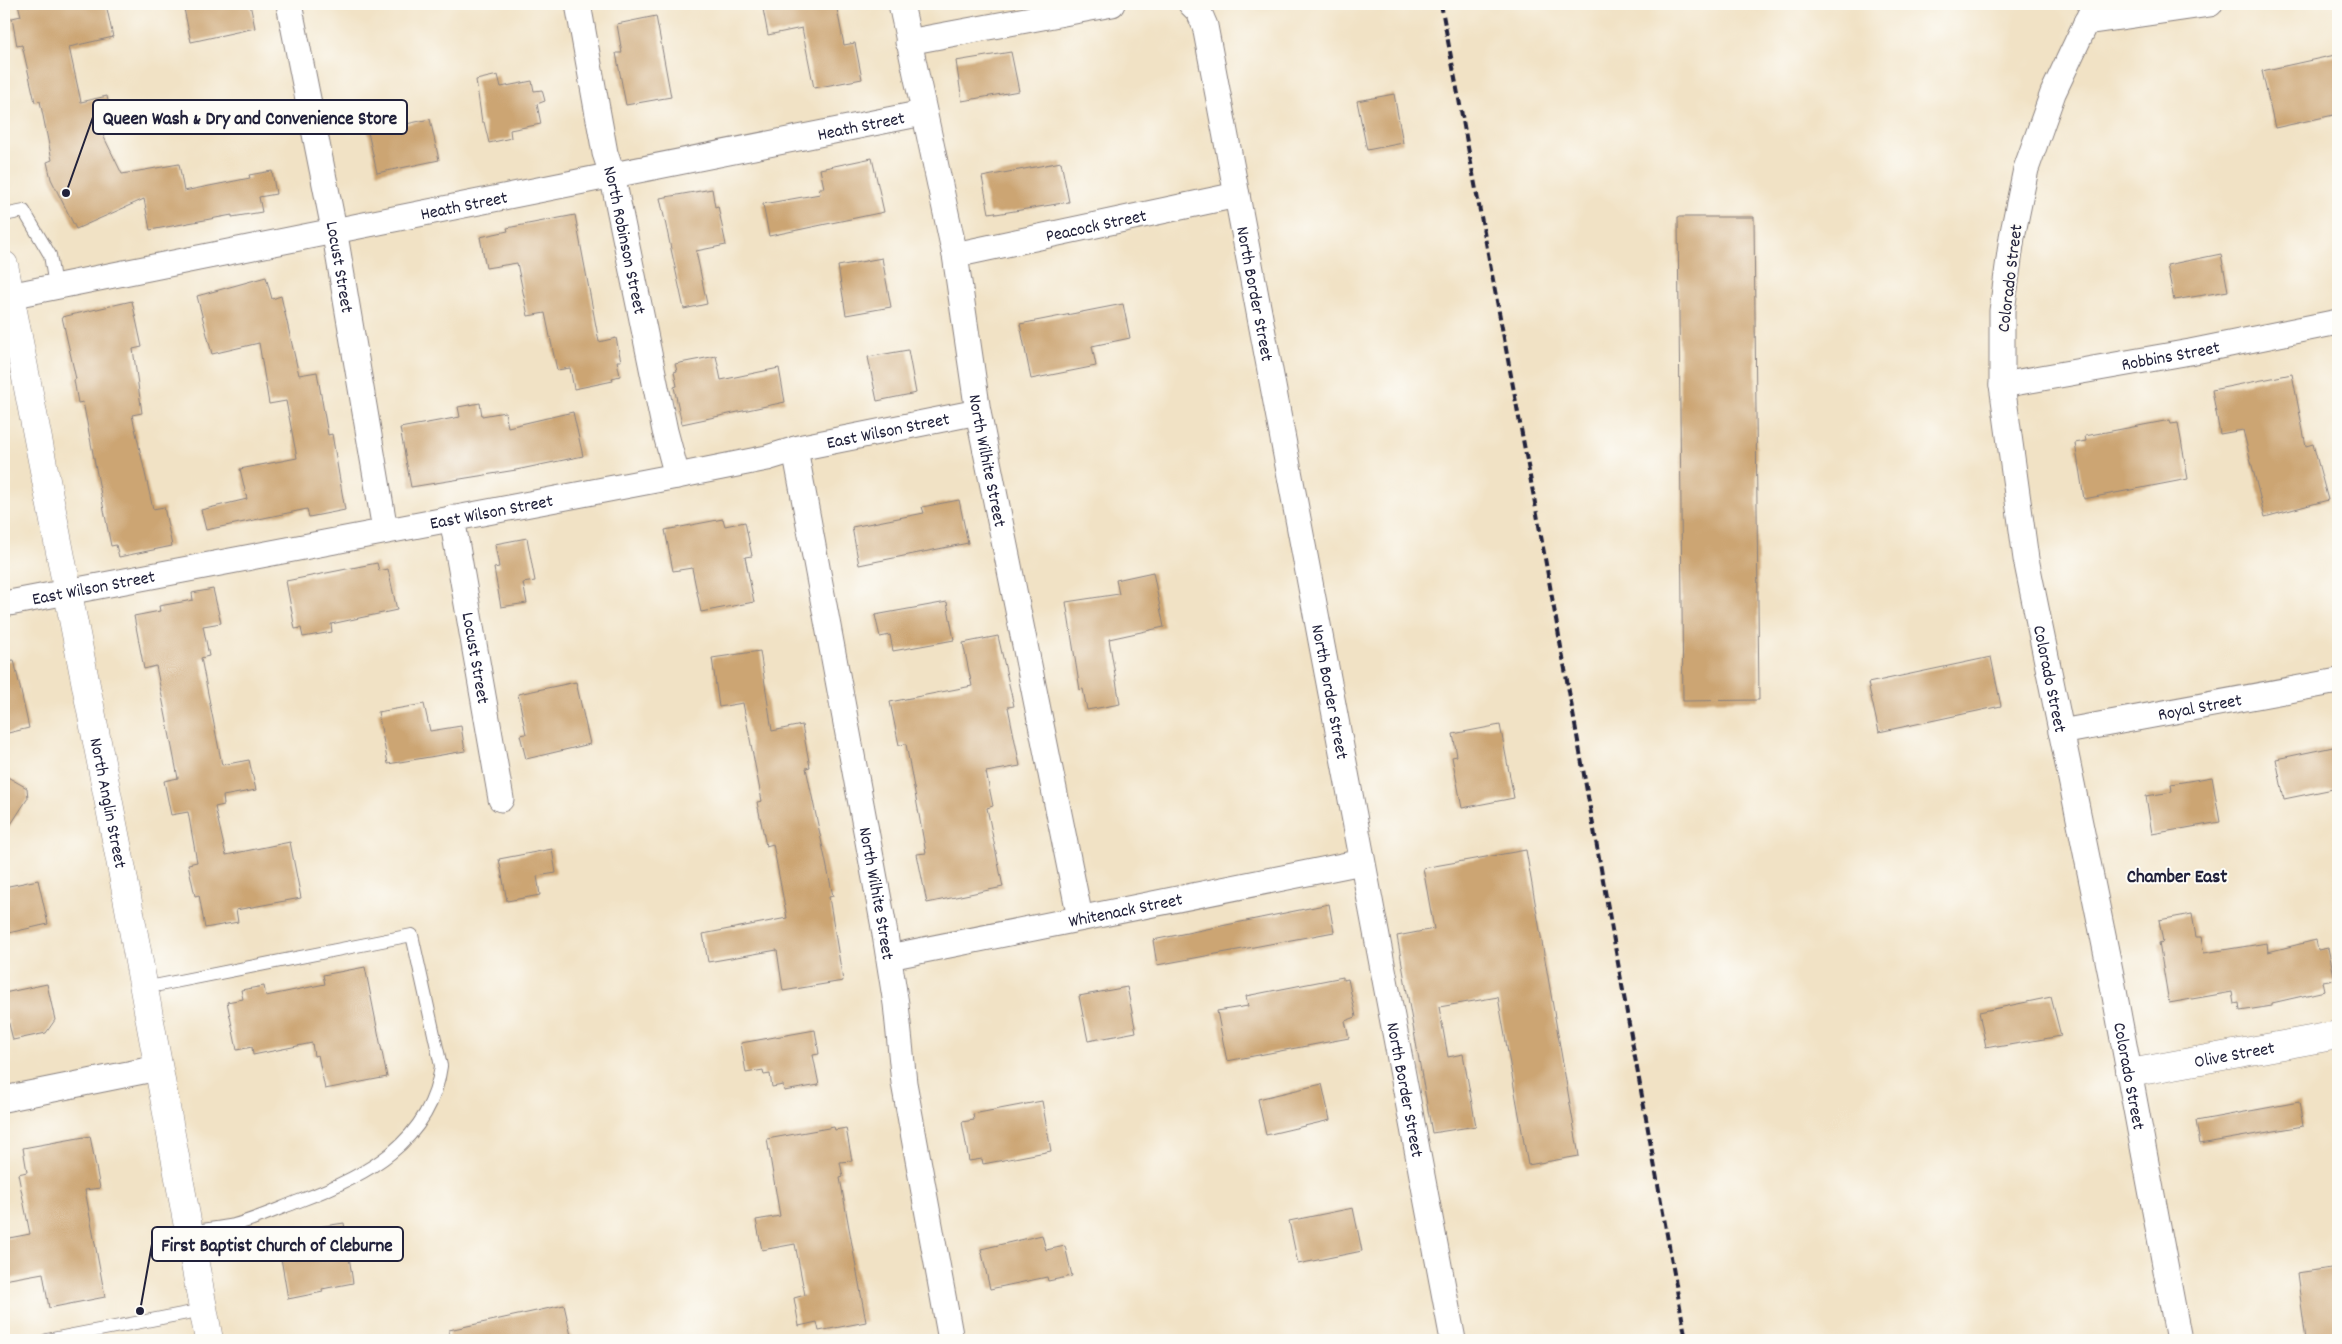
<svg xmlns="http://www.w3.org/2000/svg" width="2342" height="1344" font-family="Dekko,sans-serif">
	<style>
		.building { fill: #cca573 }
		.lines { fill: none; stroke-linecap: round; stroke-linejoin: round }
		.service-casing { stroke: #8a8280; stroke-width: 14 }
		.minor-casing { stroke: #8a8280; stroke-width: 27 }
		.tertiary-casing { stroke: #8a8280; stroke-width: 29 }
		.service { stroke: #fff; stroke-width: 12 }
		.minor { stroke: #fff; stroke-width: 25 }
		.tertiary { stroke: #fff; stroke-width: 28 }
		.rail { stroke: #22223b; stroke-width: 4; stroke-dasharray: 8 4; stroke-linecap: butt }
		.labels { text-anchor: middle; stroke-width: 4; stroke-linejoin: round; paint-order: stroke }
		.street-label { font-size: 18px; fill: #22223b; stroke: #fdfcf7 }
		.neighbourhood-label { font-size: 19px; font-weight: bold; fill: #22223b; stroke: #fdfcf7 }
		.leader { fill: none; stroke: #22223b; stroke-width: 2 }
		.callout-dot { fill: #22223b; stroke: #fdfcf7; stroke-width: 2 }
		.callout { fill: #fdfcf7; stroke: #22223b; stroke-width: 2 }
		.callout-label { font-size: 19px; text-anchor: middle; font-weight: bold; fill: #22223b }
	</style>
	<rect width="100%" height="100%" fill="#fdfcf7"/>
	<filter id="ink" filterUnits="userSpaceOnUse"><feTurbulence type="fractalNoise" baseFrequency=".02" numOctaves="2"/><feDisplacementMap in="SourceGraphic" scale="10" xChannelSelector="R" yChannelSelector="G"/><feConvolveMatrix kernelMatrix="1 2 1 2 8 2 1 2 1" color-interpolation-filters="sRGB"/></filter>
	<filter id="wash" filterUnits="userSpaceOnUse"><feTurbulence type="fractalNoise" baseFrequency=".0096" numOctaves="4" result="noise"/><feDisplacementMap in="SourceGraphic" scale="20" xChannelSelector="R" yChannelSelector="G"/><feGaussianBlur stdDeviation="1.12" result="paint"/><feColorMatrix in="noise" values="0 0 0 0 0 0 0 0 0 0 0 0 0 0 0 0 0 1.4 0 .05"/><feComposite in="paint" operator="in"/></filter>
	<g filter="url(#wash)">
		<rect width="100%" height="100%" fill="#f1e2c5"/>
		<g id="blocks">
			<g class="building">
				<path d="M 18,4 L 106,4 L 113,37 L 69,47 L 81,102 L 107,96 L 113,126 L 100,129 L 122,174 L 179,164 L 184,191 L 250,178 L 249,175 L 272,171 L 276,194 L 259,197 L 262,212 L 232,217 L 232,215 L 150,230 L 144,199 L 76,229 L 51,179 L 47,162 L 52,160 L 40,101 L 35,102 L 22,45 L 17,46 L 12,18 L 21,16 Z"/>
				<path d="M 183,4 L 250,4 L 255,28 L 191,42 Z"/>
				<path d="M 762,4 L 836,4 L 844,45 L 855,43 L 862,79 L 814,88 L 802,28 L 768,35 Z"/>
				<path d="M 656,16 L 671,97 L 626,105 L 616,53 L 622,53 L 617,24 Z"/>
				<path d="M 1011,52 L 1019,91 L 962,101 L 956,61 Z"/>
				<path d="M 2335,55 L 2338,72 L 2338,114 L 2275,128 L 2262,71 Z"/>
				<path d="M 498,75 L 501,87 L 532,81 L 534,91 L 542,90 L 545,101 L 537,104 L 541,124 L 510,130 L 511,138 L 489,143 L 484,122 L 482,122 L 476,80 Z"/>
				<path d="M 1394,94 L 1403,143 L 1367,150 L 1357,101 Z"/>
				<path d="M 430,119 L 439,160 L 377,173 L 368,132 Z"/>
				<path d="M 872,158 L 884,212 L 769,236 L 763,204 L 820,194 L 819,188 L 824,188 L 820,169 Z"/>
				<path d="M 1061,162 L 1069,202 L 996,214 L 995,212 L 989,213 L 982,177 Z"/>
				<path d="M 712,189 L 715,207 L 718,206 L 726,245 L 696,251 L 707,304 L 684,309 L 660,198 Z"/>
				<path d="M 575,215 L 599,342 L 616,338 L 621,361 L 617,361 L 620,376 L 612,378 L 613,381 L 574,389 L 570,368 L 557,370 L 545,313 L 528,316 L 517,263 L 486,268 L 480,237 L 508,231 L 507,228 Z"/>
				<path d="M 1678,217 L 1754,217 L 1759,700 L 1683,701 Z"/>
				<path d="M 2221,254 L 2228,291 L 2174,300 L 2167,265 Z"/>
				<path d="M 882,258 L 891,307 L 846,315 L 838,266 Z"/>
				<path d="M 266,277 L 272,299 L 281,296 L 299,375 L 317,372 L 328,435 L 332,434 L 345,510 L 309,517 L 307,509 L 206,530 L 201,510 L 247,499 L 240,469 L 297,458 L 286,401 L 269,404 L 259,343 L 212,354 L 197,296 Z"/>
				<path d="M 132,301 L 142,347 L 133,349 L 142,413 L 132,415 L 153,509 L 164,507 L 172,546 L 119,557 L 116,545 L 111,546 L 83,402 L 78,403 L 74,380 L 76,379 L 62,317 Z"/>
				<path d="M 1123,304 L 1130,338 L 1092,346 L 1096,366 L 1031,379 L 1020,324 Z"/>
				<path d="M 908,350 L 916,393 L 877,401 L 868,357 Z"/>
				<path d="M 716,356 L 721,380 L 779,368 L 785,402 L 682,424 L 674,387 L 677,386 L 674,372 L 677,371 L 675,364 Z"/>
				<path d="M 2292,374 L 2306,446 L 2313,444 L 2328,500 L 2265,517 L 2243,430 L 2220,434 L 2212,390 Z"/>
				<path d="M 480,403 L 482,416 L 505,412 L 508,427 L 573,412 L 583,456 L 516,470 L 411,487 L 400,428 L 460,417 L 458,407 Z"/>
				<path d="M 2170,420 L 2171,424 L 2178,423 L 2188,479 L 2084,499 L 2075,443 L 2086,441 L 2085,436 Z"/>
				<path d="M 959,500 L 968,543 L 859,565 L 852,527 L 924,513 L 922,507 Z"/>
				<path d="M 723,519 L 725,526 L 745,522 L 752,556 L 745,557 L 754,602 L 701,612 L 692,568 L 673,571 L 665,530 Z"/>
				<path d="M 527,538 L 535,581 L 523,583 L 527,603 L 501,607 L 494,568 L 499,567 L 495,544 Z"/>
				<path d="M 377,563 L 379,571 L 388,569 L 397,610 L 331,624 L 332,632 L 303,637 L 301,628 L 295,629 L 286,581 Z"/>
				<path d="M 1153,572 L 1164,627 L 1109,639 L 1120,704 L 1087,710 L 1083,689 L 1080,690 L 1066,602 L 1119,594 L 1116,580 Z"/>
				<path d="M 213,589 L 221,623 L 203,626 L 209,656 L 201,658 L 222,765 L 249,760 L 256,790 L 223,796 L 224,805 L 215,807 L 226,855 L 290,842 L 301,898 L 236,910 L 238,922 L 205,928 L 199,895 L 195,896 L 188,864 L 197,862 L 188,812 L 171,815 L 164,781 L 178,778 L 156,666 L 144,669 L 134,616 L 160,611 L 159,606 L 193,600 L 192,593 Z"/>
				<path d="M 947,602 L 954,640 L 893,651 L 890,635 L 880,637 L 875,615 Z"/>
				<path d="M 998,636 L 1014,706 L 1008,707 L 1020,766 L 986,772 L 993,806 L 987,808 L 1003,887 L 927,903 L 917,854 L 926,853 L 906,744 L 899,745 L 890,702 L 972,686 L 963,643 Z"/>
				<path d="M 760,651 L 772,731 L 802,725 L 810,767 L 806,768 L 833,896 L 829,897 L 843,981 L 783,991 L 777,950 L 708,962 L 703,934 L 787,918 L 773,844 L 766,846 L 757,802 L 762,801 L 743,703 L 719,707 L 712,658 Z"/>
				<path d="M 1991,657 L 2001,706 L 1879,732 L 1868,683 Z"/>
				<path d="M 14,660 L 29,728 L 4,734 L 4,661 Z"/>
				<path d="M 576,682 L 590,744 L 526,759 L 520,735 L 526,734 L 518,694 Z"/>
				<path d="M 424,704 L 430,731 L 461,726 L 465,751 L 388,764 L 378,712 Z"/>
				<path d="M 1500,725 L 1514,798 L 1462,808 L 1452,757 L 1457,756 L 1453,734 Z"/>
				<path d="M 2338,746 L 2338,788 L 2284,799 L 2276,759 Z"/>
				<path d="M 4,775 L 27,788 L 28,798 L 4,835 Z"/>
				<path d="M 2212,777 L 2220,822 L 2152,834 L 2146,796 L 2172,792 L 2171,784 Z"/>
				<path d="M 552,849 L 556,873 L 537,876 L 540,895 L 507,901 L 499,859 Z"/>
				<path d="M 1526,850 L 1579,1156 L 1528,1165 L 1498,997 L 1439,1007 L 1448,1057 L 1463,1054 L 1476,1126 L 1432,1133 L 1397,936 L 1434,929 L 1423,868 Z"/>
				<path d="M 38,880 L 48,924 L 4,934 L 4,887 Z"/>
				<path d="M 1329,904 L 1334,932 L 1157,965 L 1153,940 Z"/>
				<path d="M 2192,914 L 2196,937 L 2201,937 L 2204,953 L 2267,943 L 2268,952 L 2316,940 L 2318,950 L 2328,948 L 2335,980 L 2323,982 L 2325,991 L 2272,1003 L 2272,1006 L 2240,1011 L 2239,1003 L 2234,1004 L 2232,992 L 2169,1003 L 2159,943 L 2163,942 L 2159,920 Z"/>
				<path d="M 365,967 L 387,1077 L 325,1089 L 318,1055 L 314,1056 L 312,1043 L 253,1055 L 252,1047 L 237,1050 L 227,1002 L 243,999 L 241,990 L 264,986 L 266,996 L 325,984 L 323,975 Z"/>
				<path d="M 1343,977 L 1343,980 L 1348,979 L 1356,1017 L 1345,1021 L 1349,1038 L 1227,1061 L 1217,1011 L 1248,1006 L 1246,996 Z"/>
				<path d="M 47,984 L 55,1020 L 46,1033 L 13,1040 L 8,1020 L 4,1021 L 4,993 Z"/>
				<path d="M 1127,987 L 1136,1032 L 1088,1041 L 1079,996 Z"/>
				<path d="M 2051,997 L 2061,1036 L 1997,1047 L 1996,1045 L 1986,1047 L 1979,1012 Z"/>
				<path d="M 815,1030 L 819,1054 L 813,1055 L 819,1085 L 784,1091 L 783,1085 L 772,1087 L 770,1074 L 764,1075 L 763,1070 L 746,1073 L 741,1043 Z"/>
				<path d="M 1322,1084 L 1330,1120 L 1266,1135 L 1258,1099 Z"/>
				<path d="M 1042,1101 L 1051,1151 L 983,1164 L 982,1159 L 969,1161 L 962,1122 L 974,1120 L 973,1114 Z"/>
				<path d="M 2299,1102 L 2303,1126 L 2200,1144 L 2196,1121 Z"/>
				<path d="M 834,1127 L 835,1130 L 846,1128 L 852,1161 L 840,1162 L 843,1177 L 840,1178 L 866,1322 L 819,1331 L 817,1322 L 799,1326 L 794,1298 L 805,1295 L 795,1244 L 762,1250 L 756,1220 L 780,1216 L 767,1139 Z"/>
				<path d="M 90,1136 L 100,1188 L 85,1190 L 105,1297 L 49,1308 L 43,1273 L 4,1280 L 4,1239 L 30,1234 L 18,1174 L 27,1172 L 23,1148 Z"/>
				<path d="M 1353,1208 L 1362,1251 L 1298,1264 L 1289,1221 Z"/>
				<path d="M 344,1223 L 353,1283 L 322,1289 L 323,1292 L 288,1299 L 281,1258 L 277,1259 L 272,1234 Z"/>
				<path d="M 1042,1235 L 1046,1250 L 1065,1246 L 1072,1276 L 1048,1281 L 1047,1277 L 990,1289 L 981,1249 Z"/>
				<path d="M 2338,1267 L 2338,1340 L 2306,1340 L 2297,1273 Z"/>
				<path d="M 564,1305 L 572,1340 L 450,1340 L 449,1330 Z"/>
			</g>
		</g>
	</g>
	<g filter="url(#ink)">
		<use href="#blocks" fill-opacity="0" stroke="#8a8280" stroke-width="1"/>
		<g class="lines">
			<defs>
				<g id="service">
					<path d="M 4,215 L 24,211 L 50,255 L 55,286"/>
					<path d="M 144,988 L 412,935 L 441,1066 C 431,1143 364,1177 299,1201 C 278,1209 256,1219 234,1225 C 220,1228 204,1229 189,1232"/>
					<path d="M 47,1340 L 203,1310"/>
				</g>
				<g id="minor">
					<path id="s1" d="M 289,4 L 334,229 L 385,530"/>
					<path id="s2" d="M 578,4 L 605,153 L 612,174 L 665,431 L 677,476"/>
					<path id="s3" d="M 901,4 L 955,255 L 978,412 L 1080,918"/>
					<path id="s4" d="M 1191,4 L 1199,12 L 1205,26 L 1453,1340"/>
					<path id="s5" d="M 2095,4 L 2053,93 L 2026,169 L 2012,237 L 2002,311 L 2002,385 L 2026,559 L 2111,975 L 2179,1340"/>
					<path d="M 2086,22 L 2210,4"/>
					<path d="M 908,42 L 1112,4"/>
					<path id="s6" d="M 955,255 L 1237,195"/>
					<path id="s7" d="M 4,297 L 923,113"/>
					<path id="s8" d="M 2002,385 L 2190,352 L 2338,322"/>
					<path id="s9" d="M 795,449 L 883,922 L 896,1004 L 904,1083 L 951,1340"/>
					<path id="s10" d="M 452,518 L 501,799"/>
					<path id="s11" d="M 4,604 L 677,476 L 767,458 L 803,447 L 978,412"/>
					<path id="s12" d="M 2061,732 L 2338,681"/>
					<path id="s13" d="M 889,957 L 1362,862"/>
					<path d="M 4,1099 L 158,1068"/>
				</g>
				<g id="tertiary">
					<path id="s14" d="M 4,265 L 122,870 L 209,1340"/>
					<path id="s15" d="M 2130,1073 L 2338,1035"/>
				</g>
			</defs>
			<use href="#service" class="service-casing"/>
			<use href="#minor" class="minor-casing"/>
			<use href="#tertiary" class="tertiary-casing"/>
			<use href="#service" class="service"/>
			<use href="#minor" class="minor"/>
			<use href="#tertiary" class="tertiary"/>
			<path class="rail" d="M 1441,4 L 1535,503 L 1686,1340"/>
		</g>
	</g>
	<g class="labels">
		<g class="street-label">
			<text dy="6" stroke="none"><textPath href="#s7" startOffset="874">Heath Street</textPath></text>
			<text dy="6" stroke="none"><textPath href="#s7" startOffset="469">Heath Street</textPath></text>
			<text dy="6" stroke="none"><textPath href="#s6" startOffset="144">Peacock Street</textPath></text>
			<text dy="6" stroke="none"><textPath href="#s2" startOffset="241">North Robinson Street</textPath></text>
			<text dy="6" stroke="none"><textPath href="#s1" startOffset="268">Locust Street</textPath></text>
			<text transform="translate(2009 278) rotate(-83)" y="6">Colorado Street</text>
			<text dy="6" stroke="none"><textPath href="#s4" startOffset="299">North Border Street</textPath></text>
			<text dy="6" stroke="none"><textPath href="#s8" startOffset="171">Robbins Street</textPath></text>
			<text dy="6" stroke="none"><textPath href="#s11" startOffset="901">East Wilson Street</textPath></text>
			<text dy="6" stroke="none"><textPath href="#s3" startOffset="465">North Wilhite Street</textPath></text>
			<text dy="6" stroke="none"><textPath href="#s11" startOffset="496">East Wilson Street</textPath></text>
			<text dy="6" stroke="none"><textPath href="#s11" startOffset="91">East Wilson Street</textPath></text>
			<text dy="6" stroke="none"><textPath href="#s10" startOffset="142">Locust Street</textPath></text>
			<text dy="6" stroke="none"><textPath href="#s5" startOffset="695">Colorado Street</textPath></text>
			<text dy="6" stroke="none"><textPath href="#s4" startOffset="704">North Border Street</textPath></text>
			<text dy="6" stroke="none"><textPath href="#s12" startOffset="141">Royal Street</textPath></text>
			<text dy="6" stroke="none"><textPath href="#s14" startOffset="548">North Anglin Street</textPath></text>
			<text dy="6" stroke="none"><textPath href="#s9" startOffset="452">North Wilhite Street</textPath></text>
			<text dy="6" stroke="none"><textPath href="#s13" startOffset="241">Whitenack Street</textPath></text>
			<text dy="6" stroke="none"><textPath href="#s15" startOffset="106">Olive Street</textPath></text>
			<text dy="6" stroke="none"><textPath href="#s5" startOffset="1100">Colorado Street</textPath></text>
			<text dy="6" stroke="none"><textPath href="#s4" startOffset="1109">North Border Street</textPath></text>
		</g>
		<g class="neighbourhood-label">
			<text x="2177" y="882">Chamber East</text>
		</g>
	</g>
	<path class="leader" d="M66 193L93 117M140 1311L152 1244"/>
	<g class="callout-dot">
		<circle cx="66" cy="193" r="5"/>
		<circle cx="140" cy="1311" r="5"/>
	</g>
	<g class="callout">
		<rect x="93" y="100" width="314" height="34" rx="5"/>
		<rect x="152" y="1227" width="251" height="34" rx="5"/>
	</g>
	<g class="callout-label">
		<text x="250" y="124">Queen Wash &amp; Dry and Convenience Store</text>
		<text x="277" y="1251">First Baptist Church of Cleburne</text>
	</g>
	<rect width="2342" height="1344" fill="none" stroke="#fdfcf7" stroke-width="20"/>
</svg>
